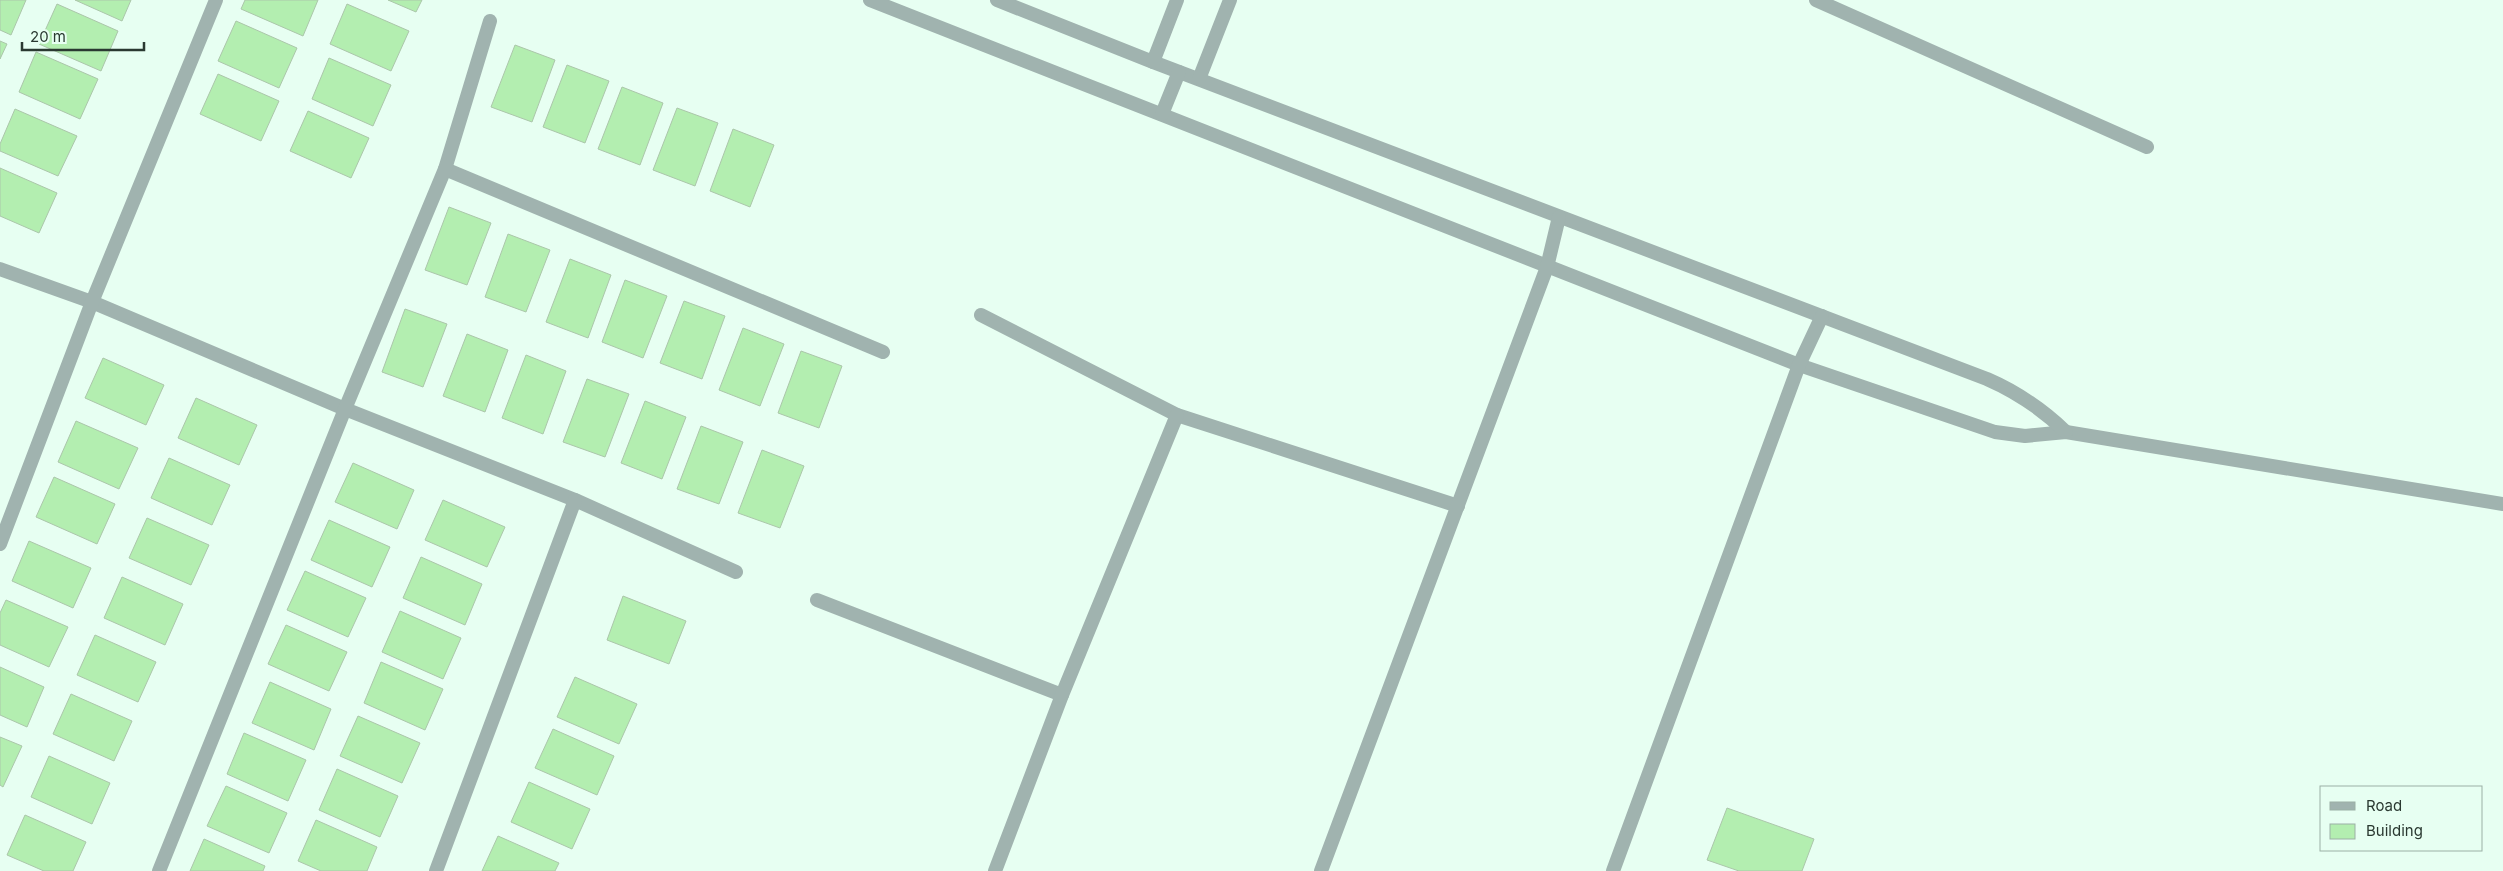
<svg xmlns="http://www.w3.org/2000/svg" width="2503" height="871" font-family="Inter,sans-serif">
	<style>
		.building { fill: #b3eeb0; stroke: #abc6aa }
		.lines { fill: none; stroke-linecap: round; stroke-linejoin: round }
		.minor { stroke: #a0b3af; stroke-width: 14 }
	</style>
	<rect width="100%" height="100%" fill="#e7fff2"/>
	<g class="building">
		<path d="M 0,0 L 26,0 L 11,35 L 0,30 Z"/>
		<path d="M 75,0 L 131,0 L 122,21 Z"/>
		<path d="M 245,0 L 318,0 L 303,36 L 241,9 Z"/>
		<path d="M 388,0 L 422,0 L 416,12 Z"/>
		<path d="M 57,4 L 118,31 L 101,71 L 39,44 Z"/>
		<path d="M 347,4 L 409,31 L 391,71 L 330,44 Z"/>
		<path d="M 236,21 L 297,48 L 279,88 L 218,61 Z"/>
		<path d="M 0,41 L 7,44 L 0,59 Z"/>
		<path d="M 515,45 L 555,60 L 532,122 L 491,107 Z"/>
		<path d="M 36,52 L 98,79 L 80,119 L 19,92 Z"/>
		<path d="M 329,58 L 391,85 L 373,126 L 312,99 Z"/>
		<path d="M 567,65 L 609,81 L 585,143 L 543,127 Z"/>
		<path d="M 218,74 L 279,101 L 261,141 L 200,114 Z"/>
		<path d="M 622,87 L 663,103 L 640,165 L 598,149 Z"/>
		<path d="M 677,108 L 718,123 L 695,186 L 653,170 Z"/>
		<path d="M 15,109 L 77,136 L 58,176 L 0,151 L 0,144 Z"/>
		<path d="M 308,111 L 369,138 L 351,178 L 290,151 Z"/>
		<path d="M 733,129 L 774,145 L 750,207 L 710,191 Z"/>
		<path d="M 0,168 L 57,193 L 39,233 L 0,216 Z"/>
		<path d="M 449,207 L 491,223 L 467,285 L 425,270 Z"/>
		<path d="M 508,234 L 550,250 L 526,312 L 485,297 Z"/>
		<path d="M 570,259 L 611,275 L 588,338 L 546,322 Z"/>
		<path d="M 625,280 L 667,296 L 643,358 L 602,342 Z"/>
		<path d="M 684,301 L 725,316 L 702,379 L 660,363 Z"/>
		<path d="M 405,309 L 447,324 L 423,387 L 382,372 Z"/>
		<path d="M 743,328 L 784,344 L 760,406 L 719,390 Z"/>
		<path d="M 467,334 L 508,350 L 485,412 L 443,396 Z"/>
		<path d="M 801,351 L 842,366 L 819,428 L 778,413 Z"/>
		<path d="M 526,355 L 566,371 L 543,434 L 502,418 Z"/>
		<path d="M 103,358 L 164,385 L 146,425 L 85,398 Z"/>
		<path d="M 587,379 L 629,394 L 605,457 L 563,442 Z"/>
		<path d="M 196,398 L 257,425 L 239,465 L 178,438 Z"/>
		<path d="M 645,401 L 686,417 L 662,479 L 621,463 Z"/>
		<path d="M 76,421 L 138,448 L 119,489 L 58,462 Z"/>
		<path d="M 701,426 L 743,442 L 719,504 L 677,489 Z"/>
		<path d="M 762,450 L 804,466 L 780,528 L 738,513 Z"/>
		<path d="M 169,458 L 230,485 L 212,525 L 151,498 Z"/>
		<path d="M 353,463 L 414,490 L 397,529 L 335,502 Z"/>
		<path d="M 54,477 L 115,504 L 97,544 L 36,517 Z"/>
		<path d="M 443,500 L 505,527 L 487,567 L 425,540 Z"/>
		<path d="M 147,518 L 209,545 L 191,585 L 129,558 Z"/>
		<path d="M 329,520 L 390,547 L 372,587 L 311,560 Z"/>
		<path d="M 29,541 L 91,568 L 73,608 L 12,581 Z"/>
		<path d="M 421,557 L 482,584 L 465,625 L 403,598 Z"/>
		<path d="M 305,571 L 366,598 L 348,637 L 287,610 Z"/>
		<path d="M 122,577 L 183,604 L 165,645 L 104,618 Z"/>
		<path d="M 623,596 L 686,621 L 669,664 L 607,640 Z"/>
		<path d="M 6,600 L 68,627 L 49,667 L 0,645 L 0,613 Z"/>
		<path d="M 400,611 L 461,638 L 443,679 L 382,652 Z"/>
		<path d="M 286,625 L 347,652 L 329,691 L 268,664 Z"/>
		<path d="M 95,635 L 156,662 L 138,702 L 77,675 Z"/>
		<path d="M 381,662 L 443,689 L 425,730 L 364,703 Z"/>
		<path d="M 0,667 L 44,687 L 27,727 L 0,715 Z"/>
		<path d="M 575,677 L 637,704 L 619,744 L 557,717 Z"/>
		<path d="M 270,682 L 331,709 L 314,750 L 252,723 Z"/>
		<path d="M 71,694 L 132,721 L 114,761 L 53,734 Z"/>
		<path d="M 358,716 L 420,743 L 402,783 L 340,756 Z"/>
		<path d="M 553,729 L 614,756 L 597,795 L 535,768 Z"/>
		<path d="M 244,733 L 306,760 L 288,801 L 227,774 Z"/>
		<path d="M 0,737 L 22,746 L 3,787 L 0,785 Z"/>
		<path d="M 49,756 L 110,783 L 92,824 L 31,797 Z"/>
		<path d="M 337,769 L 398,796 L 380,837 L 319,810 Z"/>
		<path d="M 529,782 L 590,809 L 572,849 L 511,822 Z"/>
		<path d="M 226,786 L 287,813 L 269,853 L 207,826 Z"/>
		<path d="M 1727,808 L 1814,839 L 1802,871 L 1739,871 L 1707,860 Z"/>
		<path d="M 25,815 L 86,842 L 73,871 L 44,871 L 7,855 Z"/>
		<path d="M 316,820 L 377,847 L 367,871 L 321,871 L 298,861 Z"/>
		<path d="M 498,836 L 559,863 L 555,871 L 482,871 Z"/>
		<path d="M 204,839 L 265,866 L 263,871 L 190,871 Z"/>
	</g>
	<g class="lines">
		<g class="minor">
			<path d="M 870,0 L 1799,365 L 1995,432 L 2025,436 L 2066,432 L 2503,504"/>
			<path d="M 997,0 L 1153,62 L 1987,379 C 2017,392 2041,408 2066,432"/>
			<path d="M 1816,0 L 2147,147"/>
			<path d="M 1153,62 L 1177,0"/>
			<path d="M 1199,79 L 1230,0"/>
			<path d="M 1162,114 L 1179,72"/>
			<path d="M 445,169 L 883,352"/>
			<path d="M 0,269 L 92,302 L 345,409 L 575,500 L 736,572"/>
			<path d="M 981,315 L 1177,415 L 1458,506"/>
			<path d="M 0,544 L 92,302 L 216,0"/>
			<path d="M 817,600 L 1062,695"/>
			<path d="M 159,871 L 345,409 L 445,169 L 490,21"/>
			<path d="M 436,871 L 575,500"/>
			<path d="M 995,871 L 1062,695 L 1177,415"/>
			<path d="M 1321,871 L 1547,267 L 1559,217"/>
			<path d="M 1613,871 L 1799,365 L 1822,316"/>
		</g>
	</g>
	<rect x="2320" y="786" width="162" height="65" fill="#e7fff2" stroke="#9bb0a5"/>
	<rect x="2330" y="802" width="25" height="8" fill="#a0b3af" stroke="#9bb0a5"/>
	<text x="2366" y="811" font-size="15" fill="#2a3931">Road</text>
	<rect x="2330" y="824" width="25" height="15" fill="#b3eeb0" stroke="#9bb0a5"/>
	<text x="2366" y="836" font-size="15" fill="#2a3931">Building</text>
	<path d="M22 42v8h122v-8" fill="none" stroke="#2a3931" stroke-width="2.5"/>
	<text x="30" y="42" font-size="15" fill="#2a3931" stroke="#e7fff2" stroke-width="4" paint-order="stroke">20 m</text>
</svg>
